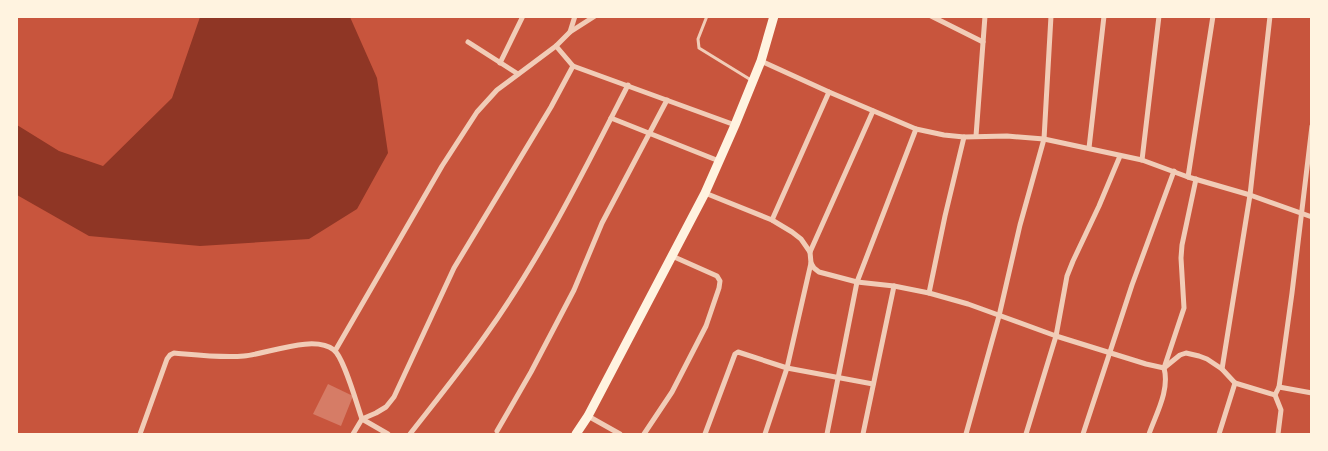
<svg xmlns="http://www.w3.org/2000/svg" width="1328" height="451" font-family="'Sofia Sans Condensed',sans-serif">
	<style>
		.water { fill: #8f3625 }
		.building { fill: #d67c66 }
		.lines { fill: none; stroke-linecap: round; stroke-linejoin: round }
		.service { stroke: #f1ccb7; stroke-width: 3 }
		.minor { stroke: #f1ccb7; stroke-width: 5 }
		.trunk { stroke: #fff3e0; stroke-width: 9 }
	</style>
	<rect width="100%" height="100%" fill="#c8553d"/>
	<path class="water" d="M 200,17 L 350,17 L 377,78 L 388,153 L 357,209 L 309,239 L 200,246 L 89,236 L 17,195 L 17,125 L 59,151 L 103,166 L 172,98 Z"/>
	<path class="building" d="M 328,384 L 353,396 L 341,426 L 313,414 Z"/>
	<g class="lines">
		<path class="service" d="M 707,16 L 698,39 L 699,48 L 751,80"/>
		<g class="minor">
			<path d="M 931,16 L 983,42"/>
			<path d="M 570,32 L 575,16"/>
			<path d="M 468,42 L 518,74"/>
			<path d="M 556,46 L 573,66 L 735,125"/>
			<path d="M 761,61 L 829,92 L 916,129 L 944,135 L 964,137 L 1007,136 L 1044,139 L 1142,160 L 1188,177 L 1250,195 L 1312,217"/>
			<path d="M 500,63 L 523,16"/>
			<path d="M 611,118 L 719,161"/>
			<path d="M 976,136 L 985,16"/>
			<path d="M 1089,148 L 1104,16"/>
			<path d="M 1142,160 L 1159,16"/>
			<path d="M 1188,177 L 1213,16"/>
			<path d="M 705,193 L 772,220 L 792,232 L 801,239 L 810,252 L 811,263 L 814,268 L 819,272 L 857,282 L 894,286 L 929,293 L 968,304 L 1056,336 L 1146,364 L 1164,368 L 1180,355 L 1186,353 L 1199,356 L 1207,359 L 1222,369 L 1235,383 L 1275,395 L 1281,410 L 1278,434"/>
			<path d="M 772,220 L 829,92"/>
			<path d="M 810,252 L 873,111"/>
			<path d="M 929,293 L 945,216 L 964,137"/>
			<path d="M 335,351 L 442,166 L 477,112 L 497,90 L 556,46 L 570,32 L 595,16"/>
			<path d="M 1222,369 L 1250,195 L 1270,16"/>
			<path d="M 1279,387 L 1312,393"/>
			<path d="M 1275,395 L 1279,387 L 1292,293 L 1312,126"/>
			<path d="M 588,416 L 620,434"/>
			<path d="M 497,431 L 531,372 L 574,290 L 602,223 L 667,100"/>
			<path d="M 140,434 L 167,359 L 170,355 L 174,353 C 197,355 221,358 244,356 C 267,354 314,334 334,350 C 344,358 357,405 362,419 L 388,434"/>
			<path d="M 353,434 L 362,419 L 376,413 L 386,407 L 394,397 L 454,268 L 551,107 L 573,66"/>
			<path d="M 410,434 C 435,402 461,370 485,336 C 541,258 584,171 628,85"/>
			<path d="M 644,434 L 672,392 L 706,326 L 719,288 L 720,281 L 717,276 L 672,256"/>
			<path d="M 705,434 L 735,354 L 738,352 L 787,368 L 873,384"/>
			<path d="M 765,434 L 787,368 L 811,263"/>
			<path d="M 827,434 L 857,282 L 916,129"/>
			<path d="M 863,434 L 894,286"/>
			<path d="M 966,434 L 999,316 L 1020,225 L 1044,139 L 1051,16"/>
			<path d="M 1026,434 L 1056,336 L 1067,276 L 1073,261 L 1099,206 L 1120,156"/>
			<path d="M 1083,434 L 1132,285 L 1174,171"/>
			<path d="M 1149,434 C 1156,414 1170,390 1164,368 L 1184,308 L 1181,258 L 1182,245 L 1196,179"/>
			<path d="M 1219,434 L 1235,383"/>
		</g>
		<path class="trunk" d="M 576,434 L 588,416 L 705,193 L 735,125 L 761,61 L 774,16"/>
	</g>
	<rect width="1328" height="451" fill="none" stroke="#fff3e0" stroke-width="36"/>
</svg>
